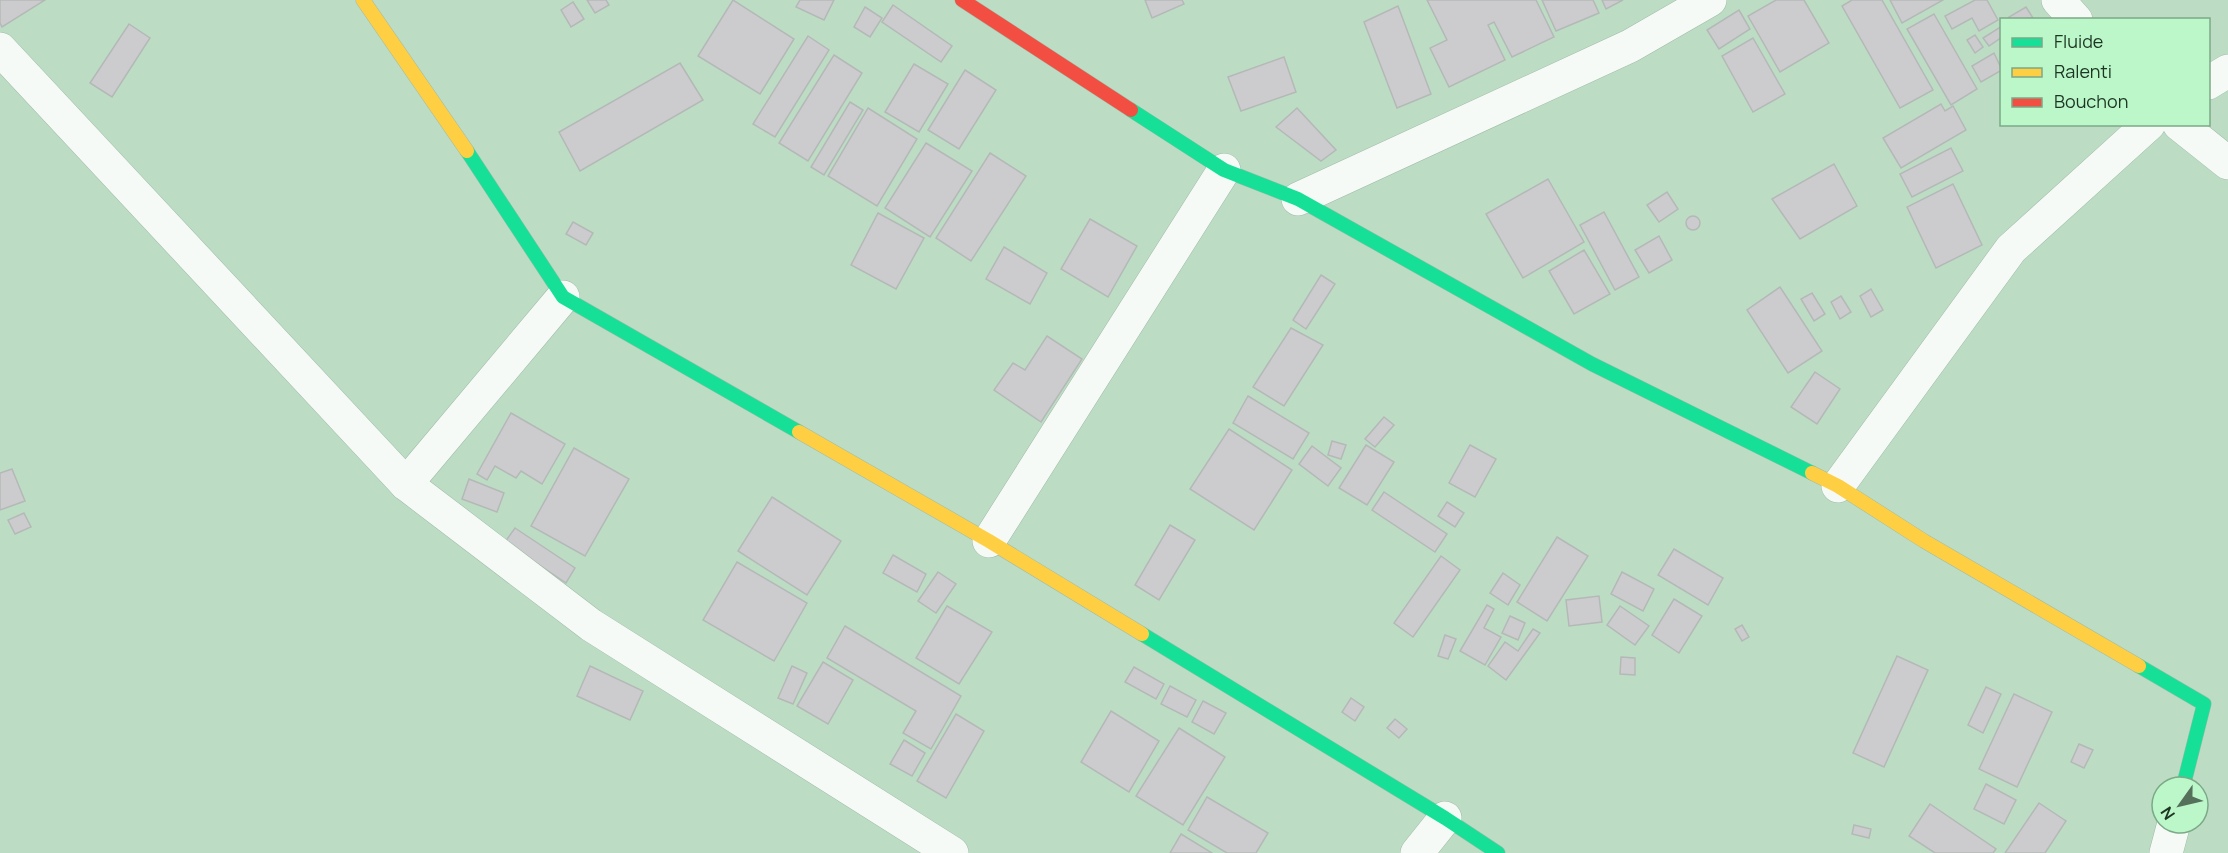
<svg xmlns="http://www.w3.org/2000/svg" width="2228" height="853" font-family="Manrope,sans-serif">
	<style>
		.building { fill: #ccccce; stroke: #b4b9b7; stroke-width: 1.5 }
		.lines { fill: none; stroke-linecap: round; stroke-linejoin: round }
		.street-casing { stroke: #a2bba7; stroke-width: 34 }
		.fast-casing { stroke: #a2bba7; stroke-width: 15 }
		.slow-casing { stroke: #a2bba7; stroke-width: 15 }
		.jam-casing { stroke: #a2bba7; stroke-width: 15 }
		.street { stroke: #f5faf6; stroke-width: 33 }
		.fast { stroke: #16e098; stroke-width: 14 }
		.slow { stroke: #ffcf43; stroke-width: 14 }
		.jam { stroke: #f24e42; stroke-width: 14 }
	</style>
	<rect width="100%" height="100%" fill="#bcddc4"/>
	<g class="building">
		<path d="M 0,0 L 45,0 L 2,27 L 0,23 Z"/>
		<path d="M 587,0 L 606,0 L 609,5 L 595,13 Z"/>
		<path d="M 733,0 L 794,39 L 760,94 L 698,56 Z"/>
		<path d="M 800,0 L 834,0 L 824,20 L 796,7 Z"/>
		<path d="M 1145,0 L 1182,0 L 1184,4 L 1152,18 Z"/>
		<path d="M 1427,0 L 1536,0 L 1554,37 L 1512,57 L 1494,22 L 1488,25 L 1505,60 L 1449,87 L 1430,48 L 1447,40 Z"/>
		<path d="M 1542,0 L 1593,0 L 1599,13 L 1556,31 Z"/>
		<path d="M 1602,0 L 1623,0 L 1606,9 Z"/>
		<path d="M 1776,0 L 1804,0 L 1829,43 L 1780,72 L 1748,16 Z"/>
		<path d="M 1852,0 L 1882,0 L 1933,90 L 1900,108 L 1842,6 Z"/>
		<path d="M 1890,0 L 1943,0 L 1902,23 Z"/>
		<path d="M 1975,0 L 1987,0 L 1998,20 L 1979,31 L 1972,18 L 1952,29 L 1945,16 Z"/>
		<path d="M 573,2 L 584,19 L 571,27 L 561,10 Z"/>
		<path d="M 893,5 L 952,46 L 941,62 L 882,22 Z"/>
		<path d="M 1398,6 L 1431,94 L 1397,108 L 1364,22 Z"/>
		<path d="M 865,7 L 882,18 L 870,37 L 854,27 Z"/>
		<path d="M 2026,7 L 2033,18 L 2010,20 L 2009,17 Z"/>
		<path d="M 1739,10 L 1750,29 L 1719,49 L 1707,30 Z"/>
		<path d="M 1934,14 L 1977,89 L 1951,105 L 1907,29 Z"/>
		<path d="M 129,24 L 150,38 L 112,97 L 90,83 Z"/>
		<path d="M 2002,26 L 2002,37 L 1989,46 L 1983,38 Z"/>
		<path d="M 1975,35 L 1983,47 L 1975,53 L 1967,40 Z"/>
		<path d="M 808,36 L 829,50 L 775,137 L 753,124 Z"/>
		<path d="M 1753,38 L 1785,94 L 1753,112 L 1722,56 Z"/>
		<path d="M 1994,53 L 2002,70 L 1981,82 L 1972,66 Z"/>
		<path d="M 834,55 L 862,73 L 808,161 L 779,143 Z"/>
		<path d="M 1284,57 L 1296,92 L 1241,111 L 1228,77 Z"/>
		<path d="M 680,63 L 703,100 L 580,171 L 559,132 Z"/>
		<path d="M 914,64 L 948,84 L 919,132 L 885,112 Z"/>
		<path d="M 965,70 L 996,90 L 959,149 L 928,130 Z"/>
		<path d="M 850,102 L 863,110 L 824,175 L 811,167 Z"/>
		<path d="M 1941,104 L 1945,111 L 1953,106 L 1966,130 L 1901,168 L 1883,138 Z"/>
		<path d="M 868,108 L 917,139 L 877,206 L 828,176 Z"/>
		<path d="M 1297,108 L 1336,150 L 1321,161 L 1276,127 Z"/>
		<path d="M 926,143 L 972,171 L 930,237 L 885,208 Z"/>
		<path d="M 1951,148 L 1963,171 L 1912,197 L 1900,174 Z"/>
		<path d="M 990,153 L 1026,176 L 971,261 L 936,238 Z"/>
		<path d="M 1834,164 L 1857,206 L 1800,239 L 1772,199 Z"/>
		<path d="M 1548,179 L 1584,242 L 1523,278 L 1486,214 Z"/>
		<path d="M 1953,184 L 1982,245 L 1936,268 L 1907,207 Z"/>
		<path d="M 1667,192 L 1678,209 L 1659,222 L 1647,205 Z"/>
		<path d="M 1604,212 L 1639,277 L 1615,290 L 1580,225 Z"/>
		<path d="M 878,213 L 924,238 L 896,289 L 851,265 Z"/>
		<circle cx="1693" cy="223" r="7"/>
		<path d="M 1090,219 L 1137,246 L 1108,297 L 1061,269 Z"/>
		<path d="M 573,222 L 593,233 L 586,245 L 566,234 Z"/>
		<path d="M 1659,236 L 1672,260 L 1649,273 L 1635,250 Z"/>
		<path d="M 1004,247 L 1047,273 L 1030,304 L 986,279 Z"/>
		<path d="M 1584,250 L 1610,294 L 1574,314 L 1549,271 Z"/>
		<path d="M 1321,275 L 1335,284 L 1306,329 L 1293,320 Z"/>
		<path d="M 1780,287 L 1822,351 L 1788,373 L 1747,310 Z"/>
		<path d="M 1871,289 L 1883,310 L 1871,317 L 1860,296 Z"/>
		<path d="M 1812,293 L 1825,314 L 1814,321 L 1801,299 Z"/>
		<path d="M 1841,296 L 1851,312 L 1840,319 L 1831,302 Z"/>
		<path d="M 1291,328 L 1323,345 L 1284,406 L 1253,387 Z"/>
		<path d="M 1047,336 L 1082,359 L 1041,422 L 994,390 L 1013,363 L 1025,370 Z"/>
		<path d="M 1815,372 L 1840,389 L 1817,424 L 1791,407 Z"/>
		<path d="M 1248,396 L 1309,433 L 1293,459 L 1233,423 Z"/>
		<path d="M 511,413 L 565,444 L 542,484 L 521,471 L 516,478 L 495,466 L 487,480 L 477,474 Z"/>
		<path d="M 1384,417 L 1394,425 L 1375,447 L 1365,439 Z"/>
		<path d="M 1229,429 L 1292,470 L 1254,530 L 1190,489 Z"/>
		<path d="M 1332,441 L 1346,445 L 1341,459 L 1328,455 Z"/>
		<path d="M 1366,445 L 1394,462 L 1367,505 L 1339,488 Z"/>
		<path d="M 1470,445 L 1496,459 L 1475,497 L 1449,483 Z"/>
		<path d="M 1312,446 L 1341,468 L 1328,486 L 1299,464 Z"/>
		<path d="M 574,448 L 629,479 L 585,556 L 531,526 Z"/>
		<path d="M 12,469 L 25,501 L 0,510 L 0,473 Z"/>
		<path d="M 469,479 L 504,493 L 497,512 L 462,499 Z"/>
		<path d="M 1384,492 L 1447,534 L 1435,552 L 1372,510 Z"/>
		<path d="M 772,497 L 841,541 L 807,595 L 738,551 Z"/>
		<path d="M 1447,502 L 1464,513 L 1455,527 L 1438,516 Z"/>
		<path d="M 24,513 L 31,527 L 15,534 L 8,520 Z"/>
		<path d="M 1170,525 L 1195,540 L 1159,600 L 1135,585 Z"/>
		<path d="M 515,528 L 575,568 L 566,583 L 505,542 Z"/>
		<path d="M 1557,537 L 1588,556 L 1547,621 L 1517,602 Z"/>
		<path d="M 1674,549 L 1723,578 L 1708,605 L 1658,575 Z"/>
		<path d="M 893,555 L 926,574 L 917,592 L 883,573 Z"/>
		<path d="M 1441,556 L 1460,570 L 1413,637 L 1394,623 Z"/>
		<path d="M 737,562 L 807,603 L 774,661 L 703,620 Z"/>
		<path d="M 938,572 L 956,584 L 936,613 L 918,601 Z"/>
		<path d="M 1622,572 L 1654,589 L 1643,611 L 1611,594 Z"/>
		<path d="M 1503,573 L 1520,585 L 1508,605 L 1490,593 Z"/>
		<path d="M 1599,596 L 1602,622 L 1569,626 L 1566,600 Z"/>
		<path d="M 1674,599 L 1702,616 L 1679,653 L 1652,635 Z"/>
		<path d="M 1487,605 L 1494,609 L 1484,628 L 1501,637 L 1485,665 L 1460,651 Z"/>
		<path d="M 947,606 L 992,632 L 959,684 L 916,658 Z"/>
		<path d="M 1620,606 L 1649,626 L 1635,645 L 1607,625 Z"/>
		<path d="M 1510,616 L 1525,623 L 1518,640 L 1502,633 Z"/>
		<path d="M 1742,625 L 1749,637 L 1742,641 L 1735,629 Z"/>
		<path d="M 845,626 L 961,696 L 931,749 L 903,733 L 916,711 L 827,658 Z"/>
		<path d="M 1533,629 L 1540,633 L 1506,680 L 1488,666 L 1505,642 L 1518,651 Z"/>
		<path d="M 1445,635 L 1456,639 L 1448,659 L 1438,656 Z"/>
		<path d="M 1897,656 L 1928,670 L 1884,767 L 1853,753 Z"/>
		<path d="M 1621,657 L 1635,658 L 1635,675 L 1620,674 Z"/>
		<path d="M 823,662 L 853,680 L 828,724 L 797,706 Z"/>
		<path d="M 590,666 L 643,691 L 630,720 L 577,696 Z"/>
		<path d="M 792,666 L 807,673 L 793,704 L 778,698 Z"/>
		<path d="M 1134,667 L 1164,684 L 1156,699 L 1125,682 Z"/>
		<path d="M 1170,686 L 1196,700 L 1187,717 L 1161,704 Z"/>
		<path d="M 1986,687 L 2001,694 L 1983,733 L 1968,725 Z"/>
		<path d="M 2014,694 L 2052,712 L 2017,787 L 1979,769 Z"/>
		<path d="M 1351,698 L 1364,707 L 1355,721 L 1342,712 Z"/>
		<path d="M 1203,701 L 1226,713 L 1214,734 L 1192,722 Z"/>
		<path d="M 1111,711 L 1159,741 L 1129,792 L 1081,762 Z"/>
		<path d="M 956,714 L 984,731 L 946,798 L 917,781 Z"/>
		<path d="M 1395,719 L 1407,729 L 1399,738 L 1387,728 Z"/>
		<path d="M 1179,728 L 1225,757 L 1183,825 L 1136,796 Z"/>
		<path d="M 904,740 L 925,753 L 912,776 L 890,764 Z"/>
		<path d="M 2079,744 L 2093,750 L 2084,768 L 2071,762 Z"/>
		<path d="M 1986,784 L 2016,800 L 2004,824 L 1974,809 Z"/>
		<path d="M 1207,797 L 1268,833 L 1256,853 L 1227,853 L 1188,830 Z"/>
		<path d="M 2039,803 L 2066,821 L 2045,853 L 2005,853 Z"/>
		<path d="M 1930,804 L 1996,849 L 1993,853 L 1935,853 L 1909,836 Z"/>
		<path d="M 1854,825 L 1871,829 L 1869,838 L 1852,834 Z"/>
		<path d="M 1181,834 L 1212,853 L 1170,853 Z"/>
	</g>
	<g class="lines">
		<defs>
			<g id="street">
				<path d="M 2058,0 L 2076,20"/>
				<path d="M 0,49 L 406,484 L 591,625 L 952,853"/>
				<path d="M 2208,83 L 2228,71"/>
				<path d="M 2179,124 L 2228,163"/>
				<path d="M 1298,199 L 1630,46 L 1710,0"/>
				<path d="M 406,484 L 563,297"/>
				<path d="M 1838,486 L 2011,249 L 2149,124"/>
				<path d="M 989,541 L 1224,170"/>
				<path d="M 1417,853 L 1445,818"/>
				<path d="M 2166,853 L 2174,823"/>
			</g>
			<g id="fast">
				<path d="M 1131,110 L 1224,170 L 1298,199 L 1592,364 L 1812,473"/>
				<path d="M 467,151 L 563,297 L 799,432"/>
				<path d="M 1142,634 L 1445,818 L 1498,853"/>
				<path d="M 2139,666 L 2204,704 L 2183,787"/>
			</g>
			<g id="slow">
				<path d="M 363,0 L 467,151"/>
				<path d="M 799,432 L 989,541 L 1142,634"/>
				<path d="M 1812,473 L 1838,486 L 1924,541 L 2139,666"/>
			</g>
			<path id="jam" d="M 962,0 L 1131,110"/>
		</defs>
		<use href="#street" class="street-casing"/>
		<use href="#fast" class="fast-casing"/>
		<use href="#slow" class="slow-casing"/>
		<use href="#jam" class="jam-casing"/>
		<use href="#street" class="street"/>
		<use href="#fast" class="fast"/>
		<use href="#slow" class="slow"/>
		<use href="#jam" class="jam"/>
	</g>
	<rect x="2000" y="18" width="210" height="108" fill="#bcf7c9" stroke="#7ca987" stroke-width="1.5"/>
	<rect x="2012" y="38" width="30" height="9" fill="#16e098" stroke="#7ca987" stroke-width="1.5"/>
	<text x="2054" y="48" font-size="18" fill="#1d3523">Fluide</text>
	<rect x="2012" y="68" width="30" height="9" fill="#ffcf43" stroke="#7ca987" stroke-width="1.5"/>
	<text x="2054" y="78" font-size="18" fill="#1d3523">Ralenti</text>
	<rect x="2012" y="98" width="30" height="9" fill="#f24e42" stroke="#7ca987" stroke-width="1.5"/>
	<text x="2054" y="108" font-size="18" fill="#1d3523">Bouchon</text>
	<g transform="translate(2180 805) rotate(236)"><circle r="28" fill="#bcf7c9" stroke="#7ca987" stroke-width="1.5"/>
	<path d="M0-4.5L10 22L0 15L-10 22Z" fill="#55705b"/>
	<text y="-9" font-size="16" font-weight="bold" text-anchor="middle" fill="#1d3523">N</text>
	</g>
</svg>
